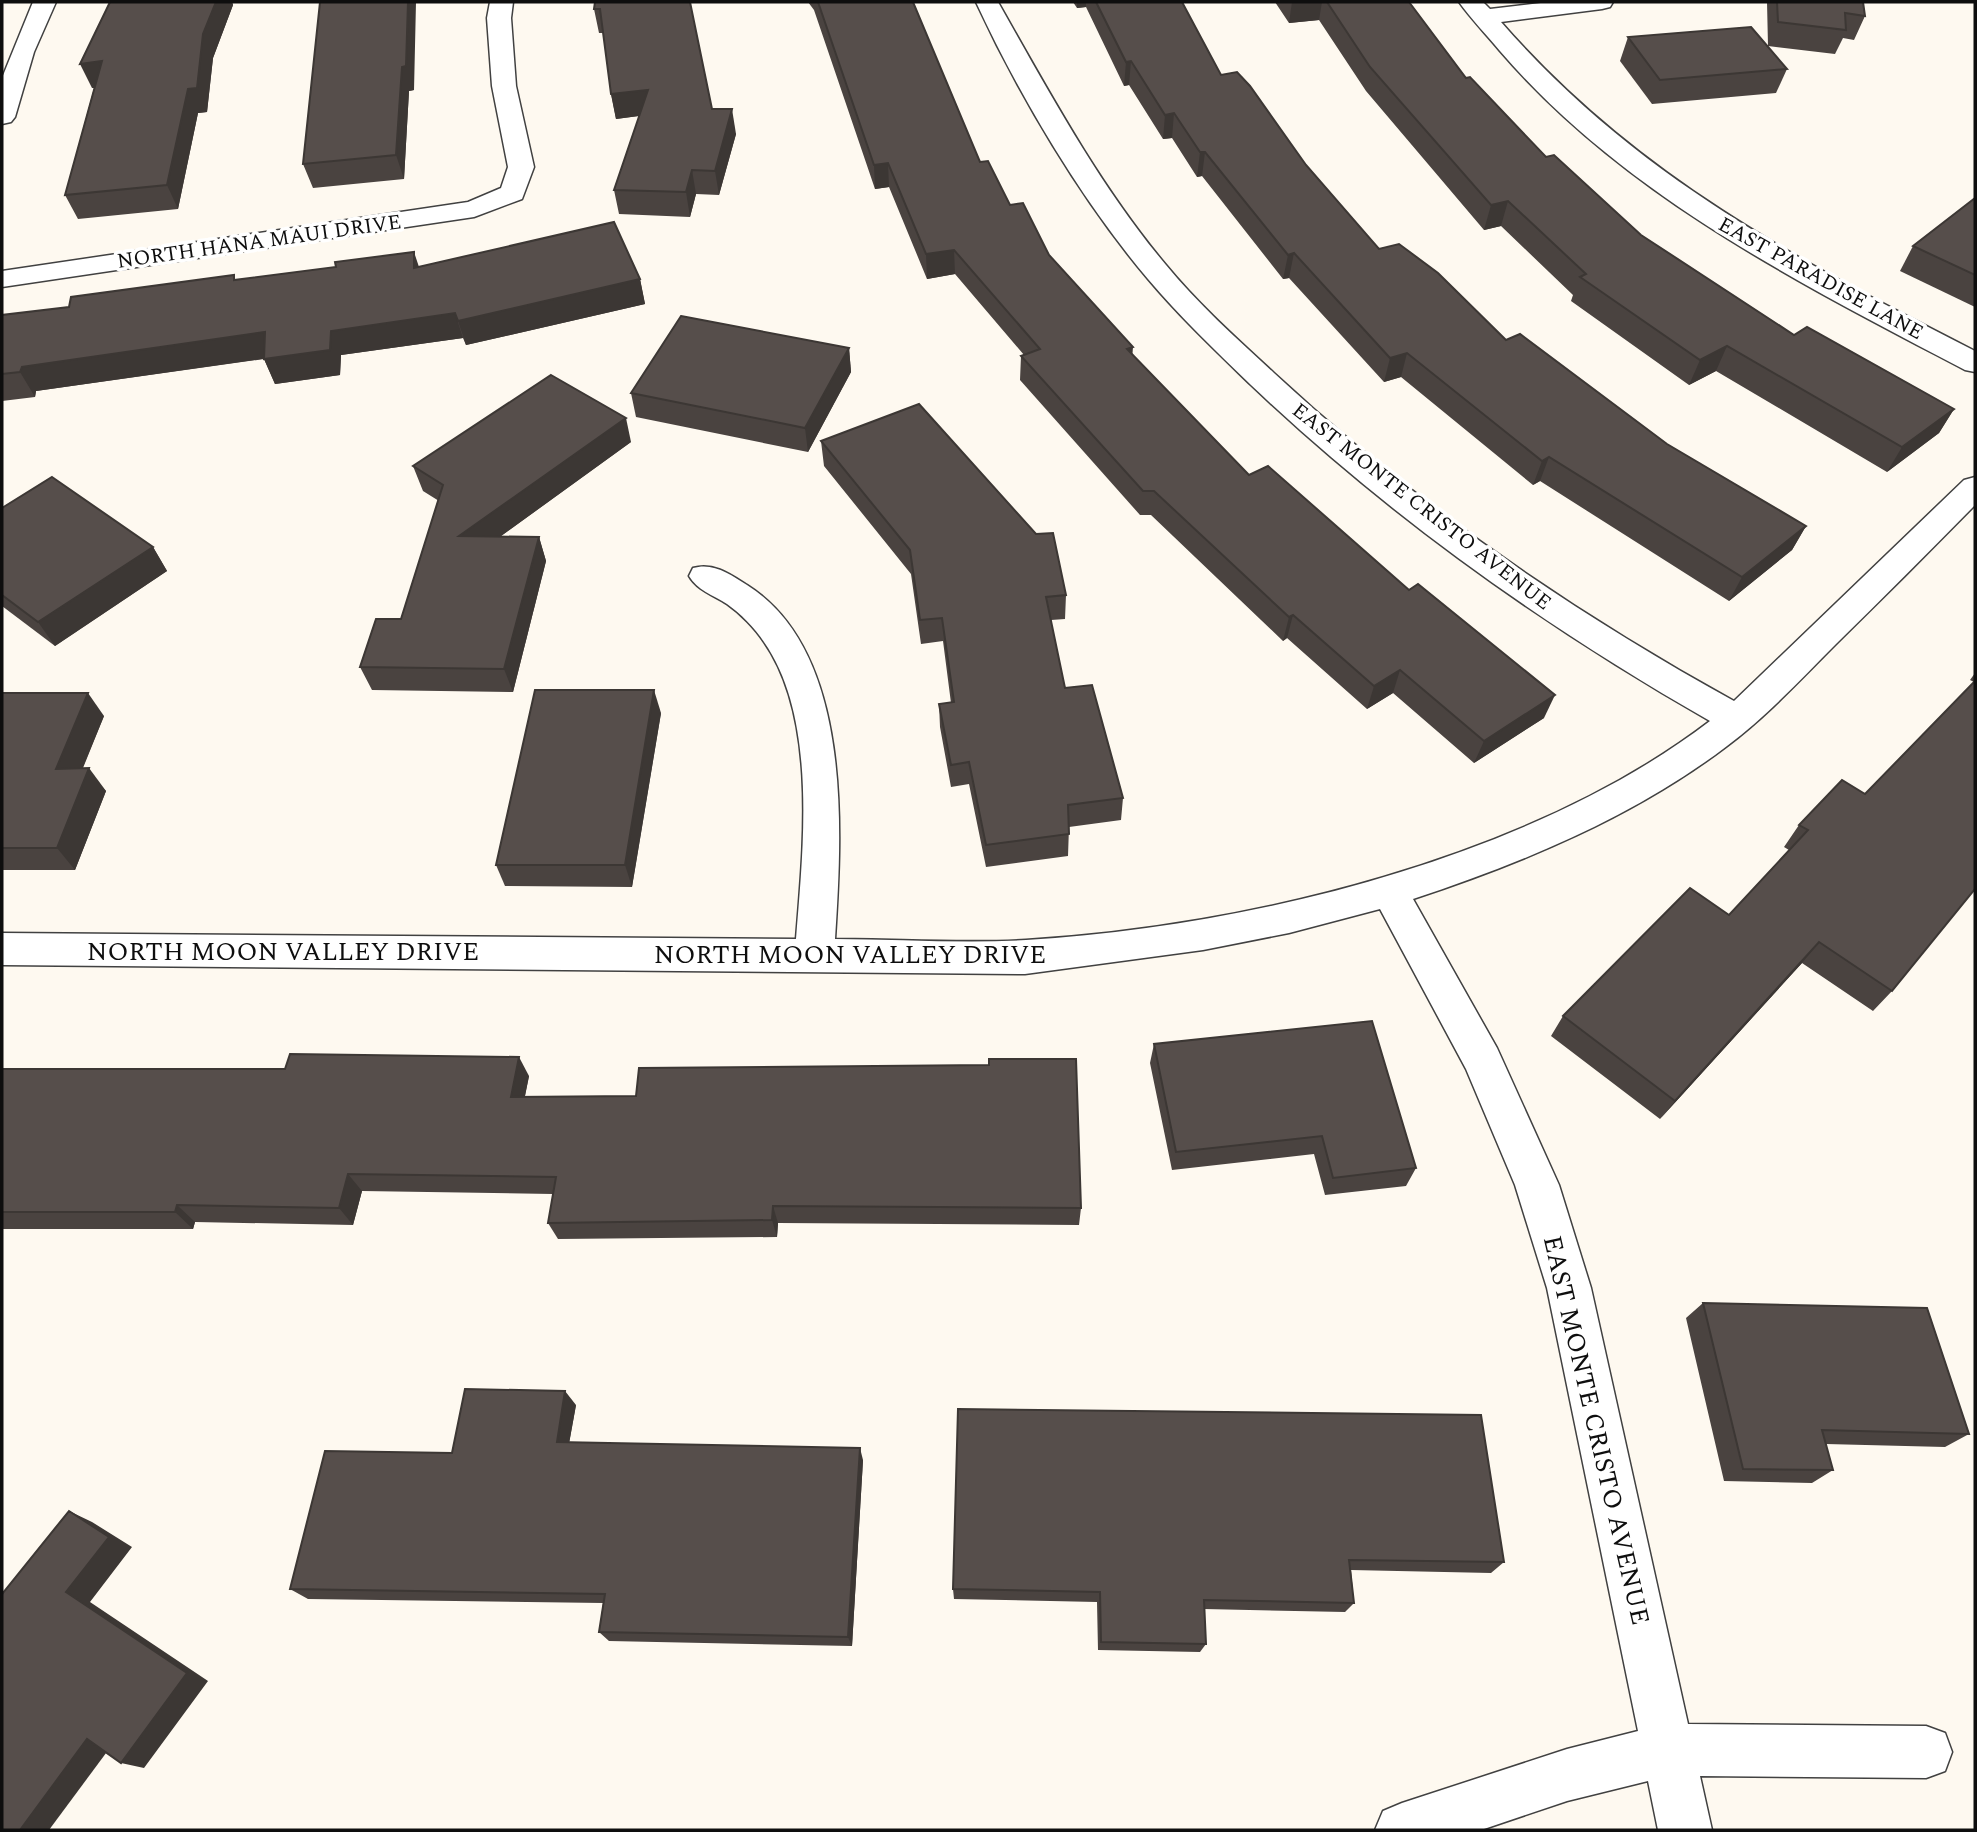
<svg xmlns="http://www.w3.org/2000/svg" width="1977" height="1832" font-family="Spectral,serif">
	<style>
		.lines { fill: none; stroke-linecap: round; stroke-linejoin: round }
		.minor-casing { stroke: #414141; stroke-width: 3 }
		.minor { fill: #fff; fill-rule: evenodd }
		.wall { fill: #4a4340 }
		.shaded-wall { fill: #3c3734 }
		.building { fill: #564e4b; stroke: #3c3734; stroke-width: 2 }
		.labels { text-anchor: middle; stroke-width: 7; stroke-linejoin: round; paint-order: stroke }
		.far-street-label { font-size: 21px; fill: #0e0e0e; stroke: #fff }
		.street-label { font-size: 26px; fill: #0e0e0e; stroke: #fff }
	</style>
	<rect width="100%" height="100%" fill="#fef9f0"/>
	<g class="lines">
		<defs>
			<g id="minor">
				<path d="M 33,2 L 56,2 L 34,52 L 15,117 L 11,122 L 2,124 L 2,78 Z"/>
				<path d="M 490,2 L 513,2 L 511,18 L 516,86 L 534,167 L 522,199 L 474,217 L 2,287 L 2,271 L 468,202 L 501,188 L 508,167 L 492,86 L 487,18 Z"/>
				<path d="M 976,2 L 998,2 C 1049,92 1099,185 1166,265 C 1198,304 1237,339 1274,373 C 1413,502 1569,610 1734,701 L 1964,480 L 1975,477 L 1975,505 C 1929,552 1883,598 1836,644 C 1801,679 1767,716 1727,746 C 1635,816 1523,863 1413,899 L 1497,1048 L 1559,1185 L 1591,1288 L 1688,1724 L 1926,1726 L 1945,1733 L 1952,1752 L 1945,1771 L 1926,1778 L 1700,1776 L 1712,1830 L 1658,1830 L 1648,1781 L 1567,1801 L 1481,1830 L 1375,1830 L 1383,1811 L 1402,1803 L 1567,1749 L 1638,1731 L 1547,1288 L 1515,1185 L 1466,1069 L 1380,909 L 1289,933 L 1203,950 L 1025,974 L 2,965 L 2,933 L 796,939 C 803,850 818,719 764,642 C 755,628 740,613 727,604 C 713,595 697,590 689,576 L 693,568 C 713,562 730,574 747,585 C 853,652 842,831 835,939 C 898,939 963,944 1026,940 C 1248,927 1531,858 1710,721 C 1545,627 1389,516 1251,385 C 1216,351 1180,317 1148,279 C 1081,200 1019,95 976,2 Z"/>
				<path d="M 1459,2 L 1483,2 L 1490,9 L 1549,2 L 1613,2 L 1610,7 L 1602,9 L 1501,22 C 1635,176 1797,260 1975,351 L 1975,372 L 1965,370 C 1798,282 1625,196 1500,51 C 1487,35 1471,19 1459,2 Z"/>
			</g>
		</defs>
		<use href="#minor" class="minor-casing"/>
		<use href="#minor" class="minor"/>
	</g>
	<g class="wall">
		<path d="M 110,2 L 232,2 L 233,5 L 213,58 L 207,112 L 198,113 L 178,209 L 78,219 L 65,195 L 94,88 L 92,88 Z"/>
		<path d="M 320,2 L 414,90 L 409,91 L 404,179 L 313,188 L 303,164 Z"/>
		<path d="M 595,2 L 712,109 L 736,134 L 719,195 L 696,194 L 690,217 L 619,214 L 614,190 L 639,116 L 616,119 L 611,94 L 603,33 L 599,33 L 594,9 Z"/>
		<path d="M 808,2 L 913,2 L 980,162 L 1010,205 L 1049,255 L 1133,355 L 1249,475 L 1544,718 L 1474,763 L 1393,693 L 1367,709 L 1287,638 L 1283,641 L 1151,515 L 1140,515 L 1020,380 L 1021,356 L 1024,355 L 955,274 L 927,279 L 889,187 L 875,189 L 814,10 Z"/>
		<path d="M 1073,2 L 1182,2 L 1221,75 L 1306,165 L 1379,249 L 1506,340 L 1667,444 L 1806,526 L 1792,550 L 1729,601 L 1540,481 L 1533,485 L 1401,377 L 1384,382 L 1289,278 L 1283,279 L 1202,176 L 1197,177 L 1172,138 L 1163,139 L 1129,85 L 1124,86 L 1086,7 L 1077,8 Z"/>
		<path d="M 1275,2 L 1409,2 L 1466,78 L 1546,157 L 1641,235 L 1794,335 L 1954,409 L 1939,433 L 1887,472 L 1716,371 L 1689,385 L 1571,301 L 1573,295 L 1501,226 L 1484,230 L 1366,91 L 1319,20 L 1289,23 Z"/>
		<path d="M 1767,2 L 1863,2 L 1865,16 L 1854,40 L 1843,38 L 1835,54 L 1768,46 Z"/>
		<path d="M 1628,37 L 1787,69 L 1776,93 L 1652,104 L 1620,61 Z"/>
		<path d="M 1975,198 L 1975,307 L 1900,271 L 1913,246 Z"/>
		<path d="M 419,267 L 640,279 L 645,304 L 466,345 L 463,338 L 341,355 L 340,375 L 275,384 L 264,359 L 36,391 L 35,397 L 2,401 L 2,315 L 69,307 L 236,280 Z"/>
		<path d="M 849,348 L 851,372 L 808,452 L 636,417 L 631,393 Z"/>
		<path d="M 821,441 L 1066,595 L 1065,619 L 1051,620 L 1065,688 L 1123,798 L 1121,820 L 1069,827 L 1068,856 L 986,867 L 969,784 L 951,787 L 940,727 L 939,704 L 951,703 L 943,641 L 921,644 L 911,574 L 824,466 Z"/>
		<path d="M 631,442 L 501,536 L 539,537 L 546,561 L 513,692 L 372,690 L 360,667 L 401,619 L 439,501 L 423,491 L 413,466 Z"/>
		<path d="M 2,508 L 153,547 L 167,571 L 55,646 L 2,606 Z"/>
		<path d="M 1975,673 L 1975,889 L 1892,991 L 1873,1011 L 1802,963 L 1660,1119 L 1551,1036 L 1563,1016 L 1729,915 L 1789,850 L 1784,847 L 1799,825 L 1865,794 L 1974,682 L 1970,680 Z"/>
		<path d="M 2,693 L 104,716 L 83,768 L 106,791 L 75,870 L 2,870 Z"/>
		<path d="M 661,713 L 632,887 L 505,886 L 496,865 Z"/>
		<path d="M 1154,1044 L 1416,1168 L 1406,1186 L 1325,1195 L 1314,1154 L 1172,1170 L 1150,1063 Z"/>
		<path d="M 2,1069 L 529,1076 L 525,1096 L 1081,1208 L 1079,1225 L 778,1223 L 777,1237 L 558,1239 L 548,1223 L 553,1194 L 362,1191 L 353,1225 L 195,1222 L 193,1229 L 2,1229 Z"/>
		<path d="M 1703,1303 L 1969,1434 L 1945,1447 L 1826,1444 L 1833,1470 L 1812,1483 L 1724,1481 L 1686,1318 Z"/>
		<path d="M 576,1405 L 569,1443 L 863,1460 L 852,1646 L 609,1641 L 599,1632 L 603,1603 L 308,1599 L 290,1589 L 452,1453 Z"/>
		<path d="M 958,1409 L 1504,1562 L 1491,1573 L 1351,1570 L 1354,1603 L 1345,1612 L 1204,1609 L 1206,1644 L 1200,1652 L 1098,1650 L 1097,1602 L 954,1599 L 953,1589 Z"/>
	</g>
	<g class="shaded-wall">
		<path d="M 216,2 L 232,2 L 233,5 L 213,58 L 207,112 L 198,113 L 178,209 L 167,185 L 188,89 L 203,34 Z"/>
		<path d="M 408,2 L 416,2 L 414,90 L 409,91 L 404,179 L 396,155 L 402,67 Z"/>
		<path d="M 1077,2 L 1086,2 L 1086,7 L 1077,8 Z"/>
		<path d="M 1292,2 L 1322,2 L 1319,20 L 1289,23 Z"/>
		<path d="M 102,61 L 113,86 L 92,88 L 80,64 Z"/>
		<path d="M 1131,61 L 1129,85 L 1124,86 L 1126,62 Z"/>
		<path d="M 648,90 L 653,114 L 616,119 L 611,94 Z"/>
		<path d="M 732,109 L 736,134 L 719,195 L 715,171 Z"/>
		<path d="M 1174,113 L 1172,138 L 1163,139 L 1165,115 Z"/>
		<path d="M 1200,152 L 1205,152 L 1202,176 L 1197,177 Z"/>
		<path d="M 888,163 L 889,187 L 875,189 L 874,165 Z"/>
		<path d="M 692,170 L 696,194 L 690,217 L 686,192 Z"/>
		<path d="M 1508,201 L 1501,226 L 1484,230 L 1491,205 Z"/>
		<path d="M 954,250 L 955,274 L 927,279 L 926,254 Z"/>
		<path d="M 414,252 L 422,276 L 414,268 Z"/>
		<path d="M 1294,253 L 1289,278 L 1283,279 L 1288,255 Z"/>
		<path d="M 640,279 L 645,304 L 466,345 L 458,321 Z"/>
		<path d="M 455,313 L 463,338 L 341,355 L 340,375 L 275,384 L 264,359 L 331,331 Z"/>
		<path d="M 265,332 L 276,357 L 36,391 L 35,397 L 20,372 L 22,367 Z"/>
		<path d="M 1727,346 L 1716,371 L 1689,385 L 1700,360 Z"/>
		<path d="M 1133,347 L 1131,372 L 1127,349 Z"/>
		<path d="M 849,348 L 851,372 L 808,452 L 805,428 Z"/>
		<path d="M 1407,353 L 1401,377 L 1384,382 L 1390,358 Z"/>
		<path d="M 1954,409 L 1939,433 L 1887,472 L 1902,447 Z"/>
		<path d="M 626,418 L 631,442 L 468,560 L 459,536 Z"/>
		<path d="M 1549,457 L 1540,481 L 1533,485 L 1542,461 Z"/>
		<path d="M 1806,526 L 1792,550 L 1729,601 L 1742,577 Z"/>
		<path d="M 539,537 L 546,561 L 513,692 L 504,669 Z"/>
		<path d="M 153,547 L 167,571 L 55,646 L 38,622 Z"/>
		<path d="M 1293,615 L 1287,638 L 1283,641 L 1289,617 Z"/>
		<path d="M 1400,670 L 1393,693 L 1367,709 L 1374,686 Z"/>
		<path d="M 654,690 L 661,713 L 632,887 L 625,865 Z"/>
		<path d="M 88,693 L 104,716 L 73,791 L 56,769 Z"/>
		<path d="M 1555,695 L 1544,718 L 1474,763 L 1484,741 Z"/>
		<path d="M 89,768 L 106,791 L 75,870 L 57,848 Z"/>
		<path d="M 1819,942 L 1802,963 L 1660,1119 L 1675,1101 Z"/>
		<path d="M 519,1057 L 529,1076 L 521,1115 L 511,1097 Z"/>
		<path d="M 348,1174 L 362,1191 L 353,1225 L 339,1208 Z"/>
		<path d="M 177,1205 L 195,1222 L 193,1229 L 175,1212 Z"/>
		<path d="M 773,1206 L 778,1223 L 777,1237 L 772,1220 Z"/>
		<path d="M 565,1391 L 576,1405 L 567,1455 L 557,1442 Z"/>
		<path d="M 860,1448 L 863,1460 L 852,1646 L 848,1637 Z"/>
		<path d="M 69,1511 L 92,1522 L 132,1547 L 90,1602 L 208,1681 L 144,1768 L 121,1763 L 66,1592 Z"/>
		<path d="M 87,1739 L 112,1745 L 49,1830 L 20,1830 Z"/>
	</g>
	<g class="building">
		<path d="M 110,2 L 216,2 L 203,34 L 197,88 L 188,89 L 167,185 L 65,195 L 102,61 L 80,64 Z"/>
		<path d="M 320,2 L 408,2 L 406,66 L 402,67 L 396,155 L 303,164 Z"/>
		<path d="M 595,2 L 690,2 L 712,109 L 732,109 L 715,171 L 692,170 L 686,192 L 614,190 L 648,90 L 611,94 L 600,9 L 594,9 Z"/>
		<path d="M 818,2 L 913,2 L 980,162 L 988,161 L 1010,205 L 1023,203 L 1049,255 L 1133,347 L 1127,349 L 1249,475 L 1268,466 L 1409,590 L 1418,584 L 1555,695 L 1484,741 L 1400,670 L 1374,686 L 1293,615 L 1289,617 L 1154,491 L 1143,491 L 1021,356 L 1040,349 L 954,250 L 926,254 L 888,163 L 874,165 Z"/>
		<path d="M 1096,2 L 1182,2 L 1221,75 L 1237,72 L 1250,86 L 1306,165 L 1379,249 L 1399,244 L 1438,273 L 1506,340 L 1520,334 L 1667,444 L 1806,526 L 1742,577 L 1549,457 L 1542,461 L 1407,353 L 1390,358 L 1294,253 L 1288,255 L 1205,152 L 1200,152 L 1174,113 L 1165,115 L 1131,61 L 1126,62 Z"/>
		<path d="M 1327,2 L 1409,2 L 1466,78 L 1470,77 L 1546,157 L 1554,155 L 1641,235 L 1794,335 L 1807,327 L 1954,409 L 1902,447 L 1727,346 L 1700,360 L 1580,277 L 1586,274 L 1508,201 L 1491,205 L 1370,67 Z"/>
		<path d="M 1777,2 L 1863,2 L 1865,16 L 1845,13 L 1846,30 L 1778,22 Z"/>
		<path d="M 1751,27 L 1787,69 L 1660,80 L 1628,37 Z"/>
		<path d="M 1975,198 L 1975,275 L 1913,246 Z"/>
		<path d="M 614,222 L 640,279 L 458,321 L 455,313 L 331,331 L 330,350 L 264,359 L 265,332 L 22,367 L 20,372 L 2,374 L 2,315 L 69,307 L 71,297 L 234,275 L 234,280 L 336,267 L 335,262 L 414,252 L 414,268 Z"/>
		<path d="M 681,316 L 849,348 L 805,428 L 631,393 Z"/>
		<path d="M 551,375 L 626,418 L 459,536 L 539,537 L 504,669 L 360,667 L 376,619 L 401,619 L 443,485 L 413,466 Z"/>
		<path d="M 919,404 L 1036,534 L 1053,533 L 1066,595 L 1046,597 L 1065,688 L 1092,685 L 1123,798 L 1068,805 L 1069,834 L 986,845 L 969,762 L 951,765 L 939,704 L 954,702 L 942,618 L 920,620 L 910,550 L 821,441 Z"/>
		<path d="M 52,477 L 153,547 L 38,622 L 2,595 L 2,508 Z"/>
		<path d="M 1975,681 L 1975,889 L 1892,991 L 1819,942 L 1675,1101 L 1563,1016 L 1690,888 L 1729,915 L 1808,830 L 1799,825 L 1842,780 L 1865,794 Z"/>
		<path d="M 535,690 L 654,690 L 625,865 L 496,865 Z"/>
		<path d="M 2,693 L 88,693 L 56,769 L 89,768 L 57,848 L 2,848 Z"/>
		<path d="M 1372,1021 L 1416,1168 L 1333,1178 L 1322,1136 L 1176,1152 L 1154,1044 Z"/>
		<path d="M 290,1054 L 519,1057 L 511,1097 L 636,1096 L 639,1068 L 989,1065 L 989,1059 L 1076,1059 L 1081,1208 L 773,1206 L 772,1220 L 548,1223 L 556,1177 L 348,1174 L 339,1208 L 177,1205 L 175,1212 L 2,1212 L 2,1069 L 285,1069 Z"/>
		<path d="M 1703,1303 L 1927,1308 L 1969,1434 L 1822,1430 L 1833,1470 L 1743,1469 Z"/>
		<path d="M 465,1389 L 565,1391 L 557,1442 L 860,1448 L 848,1637 L 599,1632 L 605,1594 L 290,1589 L 325,1451 L 452,1453 Z"/>
		<path d="M 958,1409 L 1481,1415 L 1504,1562 L 1349,1560 L 1354,1603 L 1204,1600 L 1206,1644 L 1101,1642 L 1100,1592 L 953,1589 Z"/>
		<path d="M 69,1511 L 109,1537 L 66,1592 L 187,1673 L 121,1763 L 87,1739 L 20,1830 L 2,1830 L 2,1594 Z"/>
	</g>
	<g class="labels">
		<g class="far-street-label">
			<text transform="translate(259 241) rotate(-8)" y="7">NORTH HANA MAUI DRIVE</text>
			<text transform="translate(1821 278) rotate(29)" y="7">EAST PARADISE LANE</text>
			<text transform="translate(1422 506) rotate(38)" y="7">EAST MONTE CRISTO AVENUE</text>
		</g>
		<g class="street-label">
			<text x="283" y="960">NORTH MOON VALLEY DRIVE</text>
			<text x="850" y="963">NORTH MOON VALLEY DRIVE</text>
			<text transform="translate(1597 1430) rotate(77)" y="9">EAST MONTE CRISTO AVENUE</text>
		</g>
	</g>
	<rect width="1977" height="1832" fill="none" stroke="#0e0e0e" stroke-width="7"/>
</svg>
